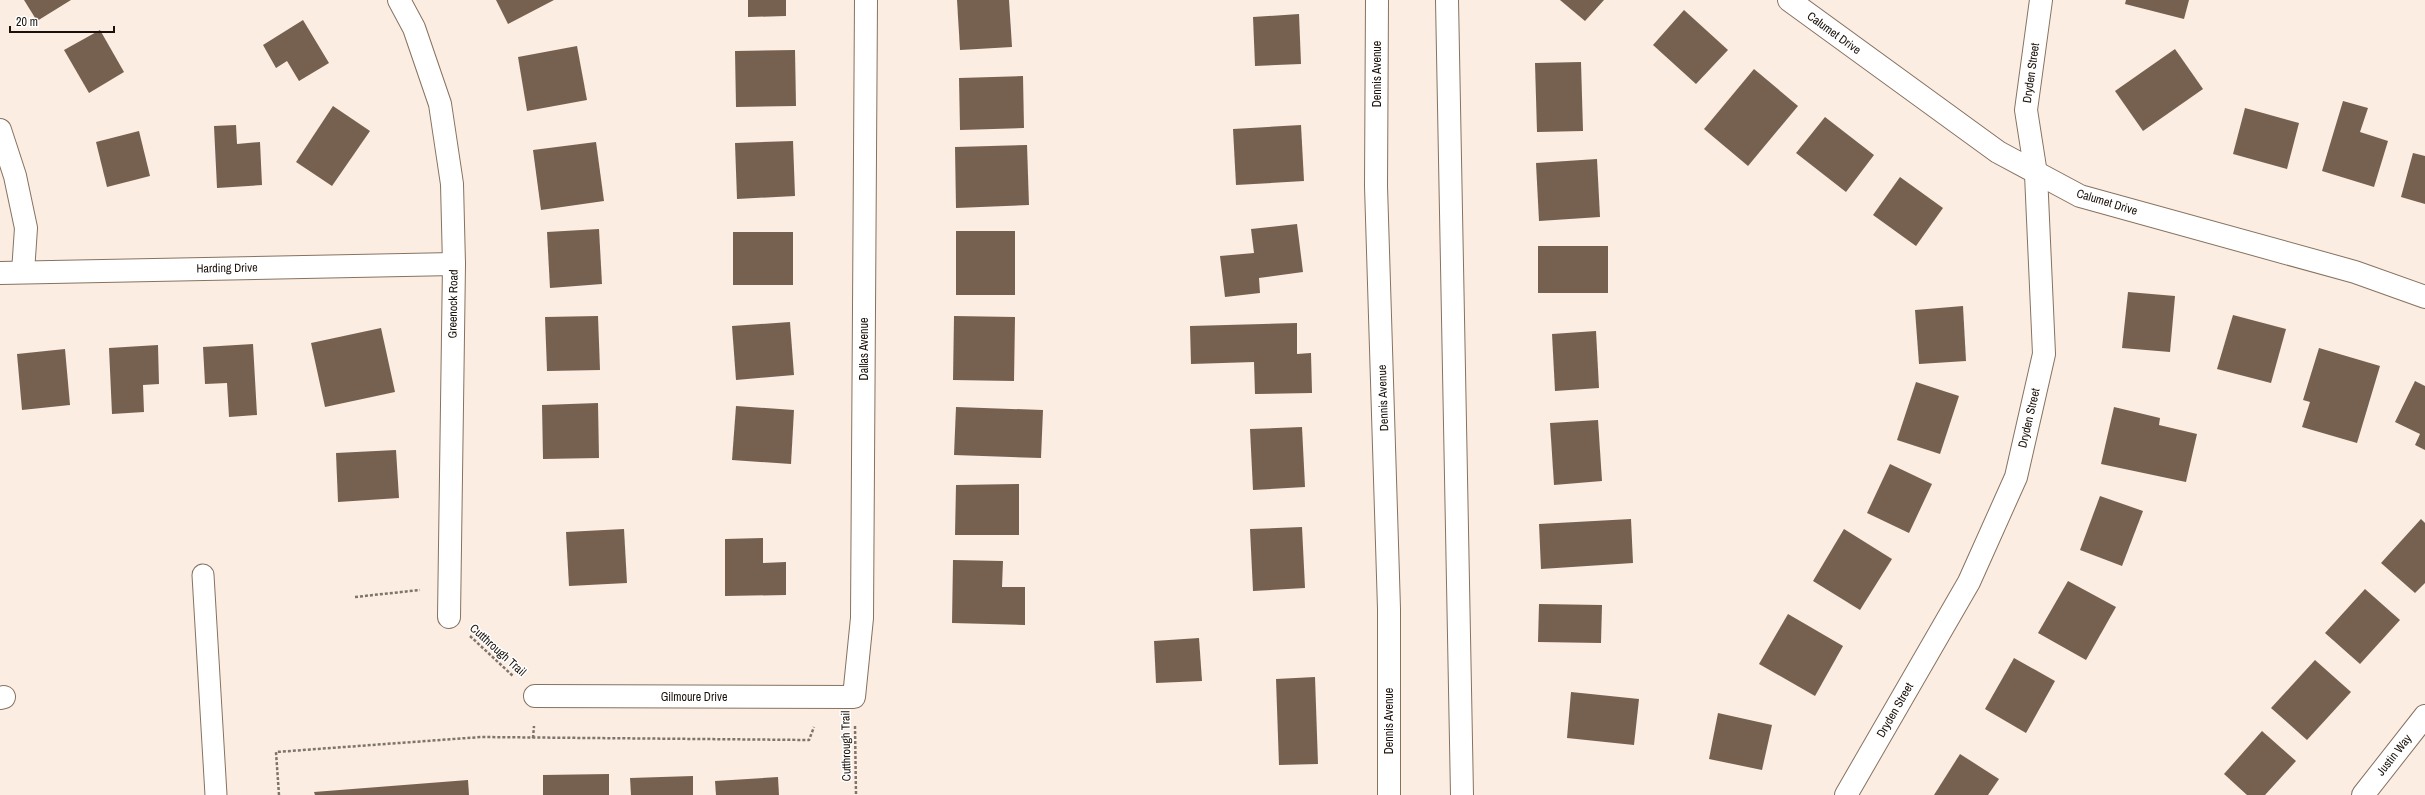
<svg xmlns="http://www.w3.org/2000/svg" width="2425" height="795" font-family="'Archivo Narrow',sans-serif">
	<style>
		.building { fill: #766150 }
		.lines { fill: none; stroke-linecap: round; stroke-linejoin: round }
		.lane-casing { stroke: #877260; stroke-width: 23 }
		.street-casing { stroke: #877260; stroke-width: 24 }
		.secondary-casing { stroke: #877260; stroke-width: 24 }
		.path { stroke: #7f746b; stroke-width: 2.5; stroke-dasharray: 3 2; stroke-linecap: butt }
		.lane { stroke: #fff; stroke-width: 21 }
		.street { stroke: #fff; stroke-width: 22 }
		.secondary { stroke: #fff; stroke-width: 22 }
		.labels { text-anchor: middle; stroke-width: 3; stroke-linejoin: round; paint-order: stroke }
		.street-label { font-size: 12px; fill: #19110a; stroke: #fff }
	</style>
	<rect width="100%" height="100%" fill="#fbede1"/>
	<g class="building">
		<path d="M 24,0 L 71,0 L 37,21 Z"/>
		<path d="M 496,0 L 554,0 L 508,24 Z"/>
		<path d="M 748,0 L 786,0 L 786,16 L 748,17 Z"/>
		<path d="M 957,0 L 1009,0 L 1012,47 L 960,50 Z"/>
		<path d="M 1560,0 L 1604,0 L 1585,21 Z"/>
		<path d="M 2126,0 L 2189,0 L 2184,19 L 2125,4 Z"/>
		<path d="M 1684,10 L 1728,50 L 1696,84 L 1653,45 Z"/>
		<path d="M 1299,14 L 1301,64 L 1255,66 L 1253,17 Z"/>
		<path d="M 303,20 L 329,63 L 299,81 L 287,61 L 276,68 L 263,45 Z"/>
		<path d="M 100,30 L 124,72 L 89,93 L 64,50 Z"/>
		<path d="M 577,46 L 587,100 L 527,111 L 518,57 Z"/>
		<path d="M 2175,49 L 2203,89 L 2143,131 L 2115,91 Z"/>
		<path d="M 795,50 L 796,106 L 736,107 L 735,51 Z"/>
		<path d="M 1581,62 L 1583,131 L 1537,132 L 1535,63 Z"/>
		<path d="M 1754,69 L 1798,106 L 1748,166 L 1704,129 Z"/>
		<path d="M 1023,76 L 1024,128 L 960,130 L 959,78 Z"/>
		<path d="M 2343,101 L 2368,108 L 2360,132 L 2388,141 L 2374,187 L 2322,171 Z"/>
		<path d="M 333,106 L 370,131 L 332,186 L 296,162 Z"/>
		<path d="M 2245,108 L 2299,123 L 2287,169 L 2233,154 Z"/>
		<path d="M 1825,117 L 1874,155 L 1846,192 L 1796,153 Z"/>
		<path d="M 236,125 L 237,144 L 260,142 L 262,185 L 217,188 L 214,126 Z"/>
		<path d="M 1301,125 L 1304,181 L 1236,185 L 1233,129 Z"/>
		<path d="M 139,131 L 150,176 L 107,187 L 96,142 Z"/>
		<path d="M 793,141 L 795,196 L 737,199 L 735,143 Z"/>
		<path d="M 596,142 L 604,201 L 541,210 L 533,150 Z"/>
		<path d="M 1027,145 L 1029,205 L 956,208 L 955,147 Z"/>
		<path d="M 2413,153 L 2425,156 L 2425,204 L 2401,197 Z"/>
		<path d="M 1597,159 L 1600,217 L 1539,221 L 1536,163 Z"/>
		<path d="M 1900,177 L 1943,208 L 1916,246 L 1873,215 Z"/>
		<path d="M 1297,224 L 1303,272 L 1259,278 L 1260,293 L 1225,297 L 1220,256 L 1254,253 L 1251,229 Z"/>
		<path d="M 599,229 L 602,284 L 550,288 L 547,232 Z"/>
		<rect x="956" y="231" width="59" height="64"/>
		<rect x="733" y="232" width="60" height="53"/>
		<rect x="1538" y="246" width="70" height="47"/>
		<path d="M 2128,292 L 2175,296 L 2170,352 L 2122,348 Z"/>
		<path d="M 1963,306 L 1966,361 L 1919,364 L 1915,310 Z"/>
		<path d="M 2233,315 L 2286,329 L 2271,383 L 2217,369 Z"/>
		<path d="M 598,316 L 600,370 L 547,371 L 545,317 Z"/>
		<path d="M 954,316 L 1015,317 L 1014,381 L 953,380 Z"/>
		<path d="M 790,322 L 794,375 L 736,380 L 732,326 Z"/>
		<path d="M 1297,323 L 1297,354 L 1311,353 L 1312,393 L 1255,394 L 1254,362 L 1191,364 L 1190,326 Z"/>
		<path d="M 381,328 L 395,392 L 325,407 L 311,343 Z"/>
		<path d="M 1596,331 L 1599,388 L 1555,391 L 1552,334 Z"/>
		<path d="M 253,344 L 257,415 L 229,417 L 227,383 L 205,384 L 203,347 Z"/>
		<path d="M 158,345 L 159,384 L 143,385 L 144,412 L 112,414 L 109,348 Z"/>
		<path d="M 2319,348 L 2380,366 L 2357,443 L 2302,427 L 2310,402 L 2303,400 Z"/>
		<path d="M 65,349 L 70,405 L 22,410 L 17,354 Z"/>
		<path d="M 2415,381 L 2425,386 L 2425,450 L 2415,445 L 2420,434 L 2395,422 Z"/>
		<path d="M 1916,382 L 1959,396 L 1940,454 L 1897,440 Z"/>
		<path d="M 598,403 L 599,458 L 543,459 L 542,405 Z"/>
		<path d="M 736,406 L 794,410 L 791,464 L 732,460 Z"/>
		<path d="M 956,407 L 1043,410 L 1041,458 L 954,455 Z"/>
		<path d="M 2114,407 L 2160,418 L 2159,425 L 2197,434 L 2186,482 L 2101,464 Z"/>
		<path d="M 1598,420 L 1602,481 L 1554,485 L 1550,423 Z"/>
		<path d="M 1302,427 L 1305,487 L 1253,490 L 1250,429 Z"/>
		<path d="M 396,450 L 399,498 L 338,502 L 336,453 Z"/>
		<path d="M 1890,464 L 1932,484 L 1909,533 L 1867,513 Z"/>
		<path d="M 1019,484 L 1019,535 L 955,535 L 956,485 Z"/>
		<path d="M 2100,496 L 2143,511 L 2122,566 L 2080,550 Z"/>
		<path d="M 1631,519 L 1633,563 L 1541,569 L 1539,524 Z"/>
		<path d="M 2421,519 L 2425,523 L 2425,583 L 2415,593 L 2381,563 Z"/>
		<path d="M 1302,527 L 1305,588 L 1253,591 L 1250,529 Z"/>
		<path d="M 624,529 L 627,583 L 569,586 L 566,532 Z"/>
		<path d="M 1844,529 L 1892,559 L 1860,610 L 1813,581 Z"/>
		<path d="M 763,538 L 763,563 L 786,562 L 786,595 L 725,596 L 725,539 Z"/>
		<path d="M 953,560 L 1003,561 L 1002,587 L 1025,587 L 1025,625 L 952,623 Z"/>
		<path d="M 2068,581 L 2116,607 L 2086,660 L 2038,633 Z"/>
		<path d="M 2365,589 L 2400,620 L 2360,664 L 2325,633 Z"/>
		<path d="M 1539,604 L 1602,605 L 1601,643 L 1538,642 Z"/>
		<path d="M 1788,614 L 1843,646 L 1815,696 L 1759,664 Z"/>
		<path d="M 1199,638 L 1202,681 L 1156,683 L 1154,641 Z"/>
		<path d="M 2014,658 L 2055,681 L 2026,733 L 1985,709 Z"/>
		<path d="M 2315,660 L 2351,692 L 2307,740 L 2271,708 Z"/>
		<path d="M 1315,677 L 1318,764 L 1279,765 L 1276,679 Z"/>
		<path d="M 1571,692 L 1639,699 L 1634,745 L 1567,738 Z"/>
		<path d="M 1718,713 L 1772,725 L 1762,770 L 1709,759 Z"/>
		<path d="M 2262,731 L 2296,761 L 2265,795 L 2247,795 L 2224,774 Z"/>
		<path d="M 1960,754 L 1999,779 L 1988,795 L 1934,795 Z"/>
		<path d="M 609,774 L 609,795 L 543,795 L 543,775 Z"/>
		<path d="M 693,776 L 693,795 L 631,795 L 630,778 Z"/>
		<path d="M 778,777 L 779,795 L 716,795 L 715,781 Z"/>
		<path d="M 468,780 L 469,795 L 315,795 L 314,792 Z"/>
	</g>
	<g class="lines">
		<defs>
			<path id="lane" d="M 203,575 L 216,795"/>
			<g id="street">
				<path d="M 399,0 L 414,28 L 440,104 L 452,184 L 454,264 L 449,617"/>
				<path d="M 1789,0 L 1998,152 L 2080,196 L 2355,272 L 2425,297"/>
				<path d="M 0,130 L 15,176 L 26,228 L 23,272"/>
				<path d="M 0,273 L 454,264"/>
				<path d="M 535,696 L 854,697 L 862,618 L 866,0"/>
				<path d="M 0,698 L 4,697"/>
				<path d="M 1846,795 L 1969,582 L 2016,477 L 2044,354 L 2036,174 L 2026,110 L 2041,0"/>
				<path d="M 2363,795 L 2425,716"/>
			</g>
			<g id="secondary">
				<path d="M 1377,0 L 1376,186 L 1389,609 L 1389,795"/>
				<path d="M 1447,0 L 1462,795"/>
			</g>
		</defs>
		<use href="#lane" class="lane-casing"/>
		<use href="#street" class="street-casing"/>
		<use href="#secondary" class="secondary-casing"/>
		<g class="path">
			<path d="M 355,597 L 420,590"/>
			<path d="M 470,636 L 513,676"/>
			<path d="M 855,726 L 856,795"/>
			<path d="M 533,738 L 534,726"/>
			<path d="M 279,795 L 276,752 L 481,737 L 809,740 L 814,727"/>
		</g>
		<use href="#lane" class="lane"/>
		<use href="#street" class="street"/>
		<use href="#secondary" class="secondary"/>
	</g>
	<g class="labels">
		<g class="street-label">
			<text transform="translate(1834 33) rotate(36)" y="4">Calumet Drive</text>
			<text transform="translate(2031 73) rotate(-82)" y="4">Dryden Street</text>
			<text transform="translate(1377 74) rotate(-90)" y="4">Dennis Avenue</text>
			<text transform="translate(2107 202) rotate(17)" y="4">Calumet Drive</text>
			<text transform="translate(227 268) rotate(-1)" y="4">Harding Drive</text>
			<text transform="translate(453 304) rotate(-89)" y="4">Greenock Road</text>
			<text transform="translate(864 349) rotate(-90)" y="4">Dallas Avenue</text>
			<text transform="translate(1383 398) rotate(-92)" y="4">Dennis Avenue</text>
			<text transform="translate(2029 418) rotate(-77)" y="4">Dryden Street</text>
			<text transform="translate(498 650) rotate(42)" y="4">Cutthrough Trail</text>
			<text x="694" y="701">Gilmoure Drive</text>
			<text transform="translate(1895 710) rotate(-60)" y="4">Dryden Street</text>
			<text transform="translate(1389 721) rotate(-90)" y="4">Dennis Avenue</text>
			<text transform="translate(846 746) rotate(-91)" y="4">Cutthrough Trail</text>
			<text transform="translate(2394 755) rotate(-52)" y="4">Justin Way</text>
		</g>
	</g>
	<path d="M10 26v6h104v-6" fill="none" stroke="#19110a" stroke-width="2"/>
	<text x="16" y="26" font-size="12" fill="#19110a" stroke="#ffffff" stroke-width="3" paint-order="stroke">20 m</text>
</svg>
